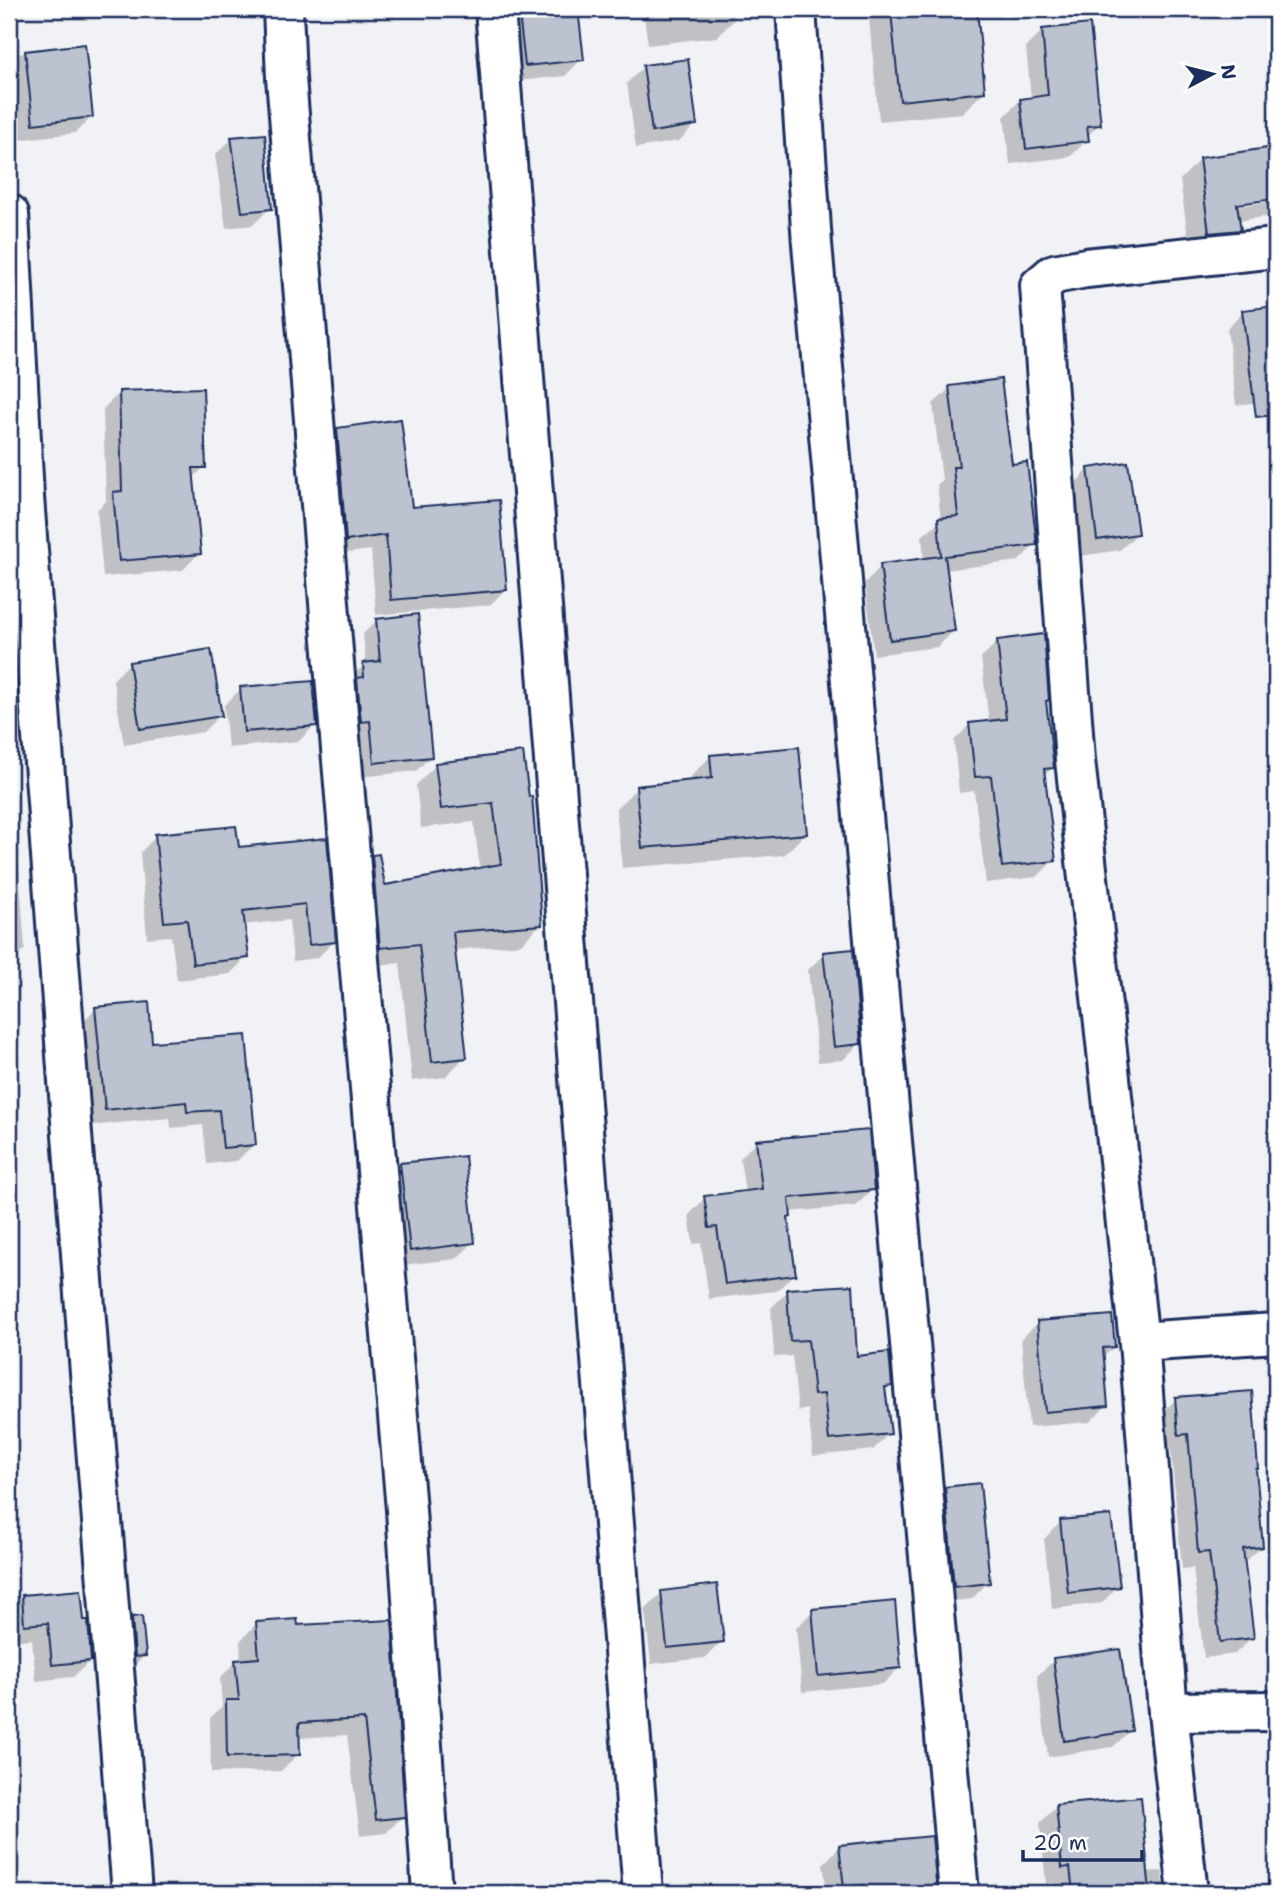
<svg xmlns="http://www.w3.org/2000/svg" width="1285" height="1902" font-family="'Shantell Sans',sans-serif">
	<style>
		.shadow { fill: #0003 }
		.building { fill: #bcc2d0; stroke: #1b2f5e; stroke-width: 2 }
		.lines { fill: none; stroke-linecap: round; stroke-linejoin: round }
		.minor-casing { stroke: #1b2f5e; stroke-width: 44 }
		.minor { stroke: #fff; stroke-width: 38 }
	</style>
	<rect width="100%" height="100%" fill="#f1f2f5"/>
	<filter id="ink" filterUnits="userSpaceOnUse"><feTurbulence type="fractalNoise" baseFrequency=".0143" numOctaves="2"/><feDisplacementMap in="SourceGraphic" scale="14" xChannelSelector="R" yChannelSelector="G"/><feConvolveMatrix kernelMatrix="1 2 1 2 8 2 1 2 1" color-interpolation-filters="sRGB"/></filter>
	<g filter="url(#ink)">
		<g class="shadow">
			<path d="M 141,9 L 249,9 L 239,19 Z"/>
			<path d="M 508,9 L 576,9 L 582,59 L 565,76 L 509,82 Z"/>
			<path d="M 653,9 L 732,9 L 734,20 L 717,37 L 648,45 L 644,17 Z"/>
			<path d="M 868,9 L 975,9 L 984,92 L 962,113 L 879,121 Z"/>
			<path d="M 1042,31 L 1099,124 L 1087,137 L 1087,140 L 1070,157 L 1010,164 L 1004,117 L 1020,100 L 1031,99 L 1026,47 Z"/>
			<path d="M 84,46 L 92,117 L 75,133 L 17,140 L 14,111 L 9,111 L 9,55 Z"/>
			<path d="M 644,66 L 695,125 L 679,141 L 636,148 L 627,83 Z"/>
			<path d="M 232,139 L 270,208 L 253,225 L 226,228 L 215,155 Z"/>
			<path d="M 1276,149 L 1276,197 L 1229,204 L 1229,207 L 1276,201 L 1276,215 L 1238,221 L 1239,229 L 1219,249 L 1190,252 L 1180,180 L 1200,159 Z"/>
			<path d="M 1276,308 L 1276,400 L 1236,405 L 1227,328 L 1243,312 Z"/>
			<path d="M 950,388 L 1010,466 L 1035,544 L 1019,561 L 945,570 L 954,631 L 937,647 L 874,655 L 865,583 L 881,566 L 924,560 L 922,536 L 941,520 L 937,485 L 942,480 L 933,404 Z"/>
			<path d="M 120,392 L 204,467 L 192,479 L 199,553 L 183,570 L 103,577 L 97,510 L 106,501 L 103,409 Z"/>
			<path d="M 337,429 L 410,509 L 505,590 L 490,605 L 376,615 L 371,550 L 331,555 L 322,445 Z"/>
			<path d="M 1088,470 L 1137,534 L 1120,550 L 1081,556 L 1072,487 Z"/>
			<path d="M 377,620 L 430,757 L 416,771 L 360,777 L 349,678 L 366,664 L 363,634 Z"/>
			<path d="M 997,642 L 1045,702 L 1052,768 L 1044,776 L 1054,860 L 1037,877 L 986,883 L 974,791 L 959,793 L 954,741 L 970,724 L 989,722 L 981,658 Z"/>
			<path d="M 130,663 L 220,715 L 203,732 L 124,745 L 113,680 Z"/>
			<path d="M 241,689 L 315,725 L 299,741 L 228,748 L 224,705 Z"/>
			<path d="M 522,754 L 541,924 L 521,944 L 454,950 L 465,1057 L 445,1077 L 412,1081 L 400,963 L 361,967 L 353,877 L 373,857 L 383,887 L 480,870 L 474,822 L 421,828 L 416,785 L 436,765 Z"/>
			<path d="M 711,756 L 805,834 L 784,855 L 622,868 L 616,808 L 637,788 L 691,782 L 690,777 Z"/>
			<path d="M 156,836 L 237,849 L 325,840 L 334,942 L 317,958 L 293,961 L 289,920 L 243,925 L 247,957 L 230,974 L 177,980 L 171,936 L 147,938 L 140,853 Z"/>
			<path d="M 19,866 L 25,949 L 9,965 L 9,867 Z"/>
			<path d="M 824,954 L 860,1043 L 843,1060 L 818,1062 L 808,970 Z"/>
			<path d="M 95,1009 L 151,1043 L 245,1036 L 254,1144 L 237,1161 L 207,1164 L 203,1125 L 171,1128 L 170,1118 L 88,1126 L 79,1026 Z"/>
			<path d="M 9,1119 L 17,1195 L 9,1203 Z"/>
			<path d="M 756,1142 L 873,1189 L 856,1206 L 789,1212 L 786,1220 L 794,1274 L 777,1291 L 709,1299 L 701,1243 L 693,1244 L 689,1215 L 705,1198 L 745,1193 L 740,1158 Z"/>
			<path d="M 401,1164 L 473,1243 L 456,1259 L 394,1266 L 384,1181 Z"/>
			<path d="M 788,1291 L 855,1358 L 890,1386 L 884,1391 L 889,1433 L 873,1450 L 813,1456 L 808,1409 L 798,1411 L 792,1356 L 774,1357 L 771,1308 Z"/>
			<path d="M 1038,1323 L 1114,1347 L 1102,1358 L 1106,1406 L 1090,1422 L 1029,1427 L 1021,1339 Z"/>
			<path d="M 1176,1399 L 1254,1470 L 1262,1547 L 1243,1563 L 1252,1637 L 1235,1654 L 1204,1658 L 1193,1568 L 1182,1569 L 1171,1450 L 1162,1451 L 1159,1416 Z"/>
			<path d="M 946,1489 L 988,1582 L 972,1599 L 938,1603 L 929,1505 Z"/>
			<path d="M 1061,1522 L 1118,1586 L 1102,1603 L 1052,1609 L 1044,1539 Z"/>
			<path d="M 662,1593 L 722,1641 L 705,1658 L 651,1664 L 645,1610 Z"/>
			<path d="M 23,1596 L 83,1622 L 90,1661 L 73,1677 L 36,1681 L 32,1639 L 9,1641 L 9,1610 Z"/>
			<path d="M 813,1611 L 899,1668 L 883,1684 L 802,1692 L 796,1628 Z"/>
			<path d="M 132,1618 L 144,1656 L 136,1664 L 128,1664 L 124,1626 Z"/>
			<path d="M 390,1622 L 403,1816 L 386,1833 L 360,1836 L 347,1735 L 298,1738 L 298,1754 L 281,1771 L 211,1773 L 210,1718 L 222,1706 L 220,1678 L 236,1662 L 241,1661 L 240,1641 L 256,1624 L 296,1627 Z"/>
			<path d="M 1054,1660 L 1130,1731 L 1113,1747 L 1048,1757 L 1037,1676 Z"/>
			<path d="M 1056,1807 L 1146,1872 L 1162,1871 L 1165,1893 L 1055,1893 L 1054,1883 L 1046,1884 L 1040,1823 Z"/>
			<path d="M 930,1838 L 935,1893 L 827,1893 L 823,1864 L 840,1847 Z"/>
		</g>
		<g class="building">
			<path d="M 561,9 L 578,9 L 584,60 L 525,66 L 519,13 Z"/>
			<path d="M 919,9 L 977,9 L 985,92 L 900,101 L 891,12 Z"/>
			<path d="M 1090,24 L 1101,125 L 1087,126 L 1089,141 L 1026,149 L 1020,99 L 1048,95 L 1042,29 Z"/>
			<path d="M 85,44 L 93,117 L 33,124 L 25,51 Z"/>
			<path d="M 688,59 L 697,125 L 652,132 L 643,65 Z"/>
			<path d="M 265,134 L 272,209 L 242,212 L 231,137 Z"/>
			<path d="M 1268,148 L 1275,199 L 1237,204 L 1241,230 L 1209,233 L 1199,158 Z"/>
			<path d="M 1276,306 L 1276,415 L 1256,417 L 1242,310 Z"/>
			<path d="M 1001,379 L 1012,464 L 1027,462 L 1037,545 L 945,556 L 955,631 L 890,640 L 880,564 L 941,556 L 938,518 L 958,516 L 953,467 L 959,467 L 949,386 Z"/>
			<path d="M 203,388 L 206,468 L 193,468 L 201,554 L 119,561 L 113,492 L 122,491 L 119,391 Z"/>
			<path d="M 401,419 L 412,507 L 499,500 L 507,590 L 391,600 L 386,535 L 346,541 L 337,428 Z"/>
			<path d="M 1128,462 L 1138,534 L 1097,540 L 1088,468 Z"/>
			<path d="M 418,614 L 432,757 L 374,763 L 370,721 L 361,722 L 357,678 L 364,677 L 363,663 L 380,661 L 376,619 Z"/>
			<path d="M 1044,634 L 1049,700 L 1046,701 L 1054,768 L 1044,769 L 1056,861 L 1002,867 L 991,776 L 975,777 L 969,723 L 1006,719 L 997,640 Z"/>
			<path d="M 211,649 L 222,716 L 140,729 L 129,662 Z"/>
			<path d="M 313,681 L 317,726 L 244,732 L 240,687 Z"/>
			<path d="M 799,747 L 807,834 L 642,848 L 636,786 L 712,778 L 710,755 Z"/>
			<path d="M 523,752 L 529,797 L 532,796 L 542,925 L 453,932 L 467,1058 L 432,1062 L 419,944 L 380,948 L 372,855 L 379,854 L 385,885 L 501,864 L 493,803 L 441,809 L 435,763 Z"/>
			<path d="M 236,826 L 239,847 L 327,838 L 336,942 L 309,945 L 305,904 L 243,911 L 249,958 L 193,964 L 187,920 L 164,922 L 155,834 Z"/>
			<path d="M 853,949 L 861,1044 L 834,1047 L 823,952 Z"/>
			<path d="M 149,1002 L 152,1042 L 246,1035 L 256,1145 L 223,1148 L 219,1110 L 187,1112 L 186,1102 L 105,1110 L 95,1007 Z"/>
			<path d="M 869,1130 L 874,1190 L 789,1198 L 791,1217 L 788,1218 L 796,1275 L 725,1284 L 717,1227 L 709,1228 L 704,1196 L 762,1189 L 756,1140 Z"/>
			<path d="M 465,1156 L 475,1243 L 410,1251 L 400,1163 Z"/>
			<path d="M 853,1285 L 857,1356 L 889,1352 L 892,1386 L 885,1387 L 891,1434 L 829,1440 L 824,1394 L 814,1395 L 808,1340 L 790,1341 L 787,1289 Z"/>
			<path d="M 1112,1315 L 1115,1347 L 1103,1348 L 1108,1406 L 1045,1412 L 1037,1321 Z"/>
			<path d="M 1252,1391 L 1258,1469 L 1256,1469 L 1263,1547 L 1243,1549 L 1254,1638 L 1220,1642 L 1209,1552 L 1198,1553 L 1188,1434 L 1178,1435 L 1175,1397 Z"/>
			<path d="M 980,1483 L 990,1583 L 954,1587 L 945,1487 Z"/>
			<path d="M 1111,1515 L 1120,1587 L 1068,1593 L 1060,1520 Z"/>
			<path d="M 717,1584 L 724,1642 L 667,1648 L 661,1591 Z"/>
			<path d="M 81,1590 L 84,1620 L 88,1620 L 91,1661 L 52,1665 L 48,1623 L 24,1625 L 22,1595 Z"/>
			<path d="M 895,1601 L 901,1668 L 818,1676 L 812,1609 Z"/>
			<path d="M 142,1616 L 146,1656 L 135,1657 L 132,1617 Z"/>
			<path d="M 297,1619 L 298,1625 L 392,1620 L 405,1817 L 376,1820 L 364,1719 L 299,1723 L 300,1755 L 227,1757 L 226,1700 L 239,1700 L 235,1660 L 259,1658 L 256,1622 Z"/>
			<path d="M 1120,1649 L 1132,1731 L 1064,1741 L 1053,1658 Z"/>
			<path d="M 1141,1797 L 1150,1893 L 1073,1893 L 1070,1867 L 1062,1868 L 1056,1805 Z"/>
			<path d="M 932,1836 L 937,1893 L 865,1893 L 864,1885 L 844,1888 L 839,1845 Z"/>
		</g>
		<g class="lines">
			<defs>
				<g id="minor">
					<path d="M 283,9 L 286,78 L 341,749 L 406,1510 L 432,1893"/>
					<path d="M 495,9 L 643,1893"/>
					<path d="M 796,9 L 812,244 L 959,1893"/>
					<path d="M 9,214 L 24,497 L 89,1360 L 132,1893"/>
					<path d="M 1139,1342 L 1276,1333"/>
					<path d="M 1168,1712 L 1276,1711"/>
					<path d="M 1188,1893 L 1168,1712 L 1139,1342 L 1075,760 L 1040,286 L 1054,274 L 1086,268 L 1276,248"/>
				</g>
			</defs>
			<use href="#minor" class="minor-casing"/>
			<use href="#minor" class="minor"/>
		</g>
	</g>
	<rect width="1285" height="1902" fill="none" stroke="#fff" stroke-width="35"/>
	<rect x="18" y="18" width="1250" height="1867" fill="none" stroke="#1b2f5e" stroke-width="2.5" filter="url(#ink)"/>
	<g transform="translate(1212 74) rotate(83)" stroke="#ffffff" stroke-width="5" paint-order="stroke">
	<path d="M0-5L12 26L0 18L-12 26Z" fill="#1b2f5e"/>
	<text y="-10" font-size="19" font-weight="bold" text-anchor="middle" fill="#1b2f5e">N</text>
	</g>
	<path d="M1023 1850v10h119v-10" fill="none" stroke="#1b2f5e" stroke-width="3.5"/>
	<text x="1033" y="1850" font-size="21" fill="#1b2f5e" stroke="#ffffff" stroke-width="5" paint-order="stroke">20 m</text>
</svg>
